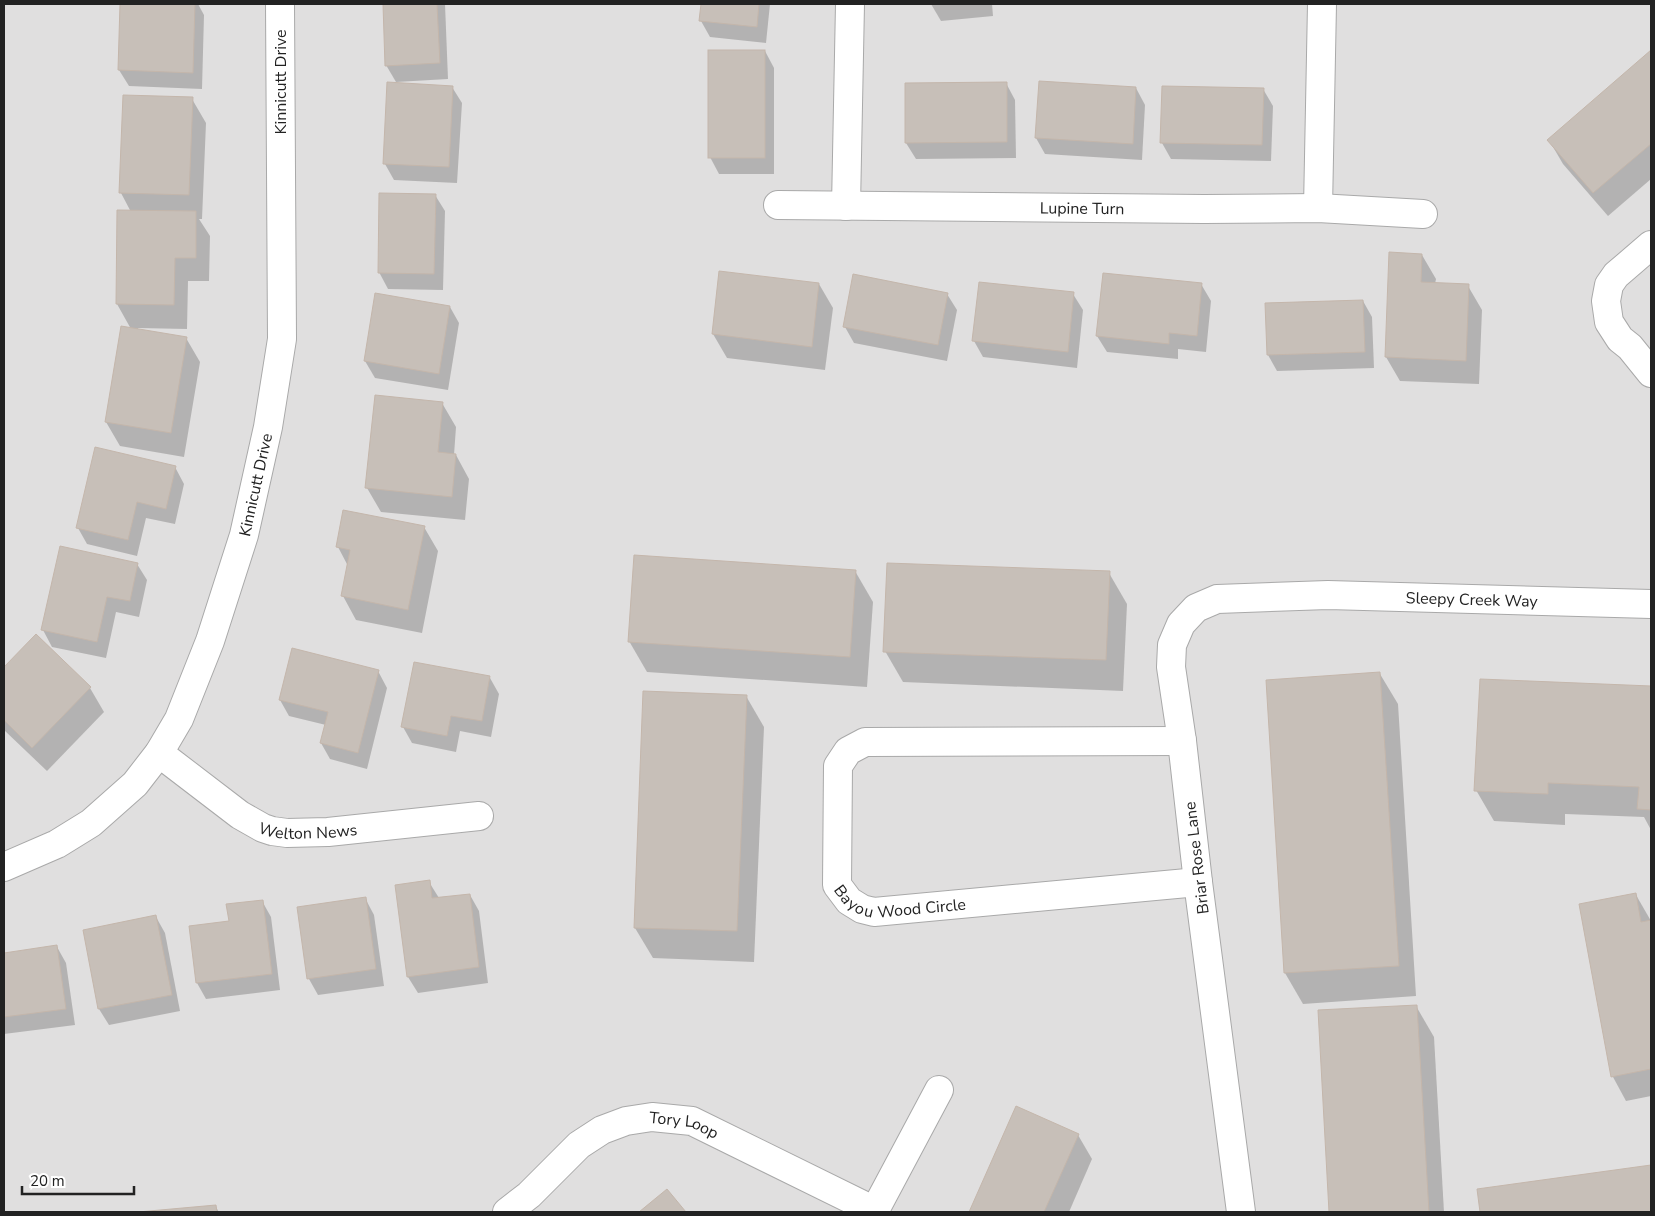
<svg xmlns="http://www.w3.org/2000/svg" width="1655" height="1216" font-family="'Nunito Sans',sans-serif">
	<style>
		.residential { fill: #e0dfdf }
		.shadow { fill: #0003 }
		.building { fill: #c7bfb8; stroke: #c4b6ab }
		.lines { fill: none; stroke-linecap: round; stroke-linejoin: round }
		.street-casing { stroke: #a9a9a9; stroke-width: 30 }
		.street { stroke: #fff; stroke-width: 28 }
		.labels { text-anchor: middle; stroke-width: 4; stroke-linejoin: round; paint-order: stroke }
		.street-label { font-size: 16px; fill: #222; stroke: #fff }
	</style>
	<rect width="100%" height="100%" fill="#f2efe9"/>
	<rect class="residential" x="4" y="4" width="1647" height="1208"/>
	<g class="shadow">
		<path d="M 122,4 L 198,4 L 204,15 L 202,89 L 129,86 L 119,70 Z"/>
		<path d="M 384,4 L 445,4 L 448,79 L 396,82 L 386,65 Z"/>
		<path d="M 702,4 L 770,4 L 766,43 L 710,37 L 701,21 Z"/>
		<path d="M 931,4 L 992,4 L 993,16 L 941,21 Z"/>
		<path d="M 765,51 L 774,68 L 774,174 L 719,174 L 710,157 Z"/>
		<path d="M 1651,52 L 1651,179 L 1608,216 L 1563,164 L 1549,140 Z"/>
		<path d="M 1006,83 L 1015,100 L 1016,158 L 916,159 L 906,143 Z"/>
		<path d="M 452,87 L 462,103 L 457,183 L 394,180 L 385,164 Z"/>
		<path d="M 1136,88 L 1145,105 L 1142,160 L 1045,154 L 1036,138 Z"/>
		<path d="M 1263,89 L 1273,106 L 1271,161 L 1171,159 L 1162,143 Z"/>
		<path d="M 192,99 L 206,123 L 202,219 L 199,219 L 210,236 L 209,281 L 188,281 L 187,329 L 138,328 L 138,330 L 186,338 L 200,362 L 184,457 L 120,446 L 106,422 L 131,329 L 117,304 L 131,212 L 121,193 Z"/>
		<path d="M 435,195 L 445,211 L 443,290 L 388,289 L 379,272 Z"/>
		<path d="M 1422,255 L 1436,279 L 1435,284 L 1468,286 L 1482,310 L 1479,384 L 1400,381 L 1386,357 Z"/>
		<path d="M 1104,275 L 1201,284 L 1211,301 L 1206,352 L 1178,349 L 1178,359 L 1107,352 L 1097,336 Z"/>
		<path d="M 819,284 L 833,308 L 825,370 L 727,358 L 713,334 Z"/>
		<path d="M 947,294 L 957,310 L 947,361 L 854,343 L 845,327 Z"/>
		<path d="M 1073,294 L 1083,310 L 1077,368 L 983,357 L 974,341 Z"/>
		<path d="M 1363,301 L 1372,317 L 1374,368 L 1277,371 L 1268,355 Z"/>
		<path d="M 450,307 L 459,323 L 448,390 L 375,378 L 365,361 Z"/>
		<path d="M 442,403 L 456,427 L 454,455 L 456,455 L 469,479 L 465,520 L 381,512 L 367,488 Z"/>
		<path d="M 175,467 L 184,484 L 175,524 L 146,518 L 137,556 L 87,544 L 78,528 Z"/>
		<path d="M 424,527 L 438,551 L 422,633 L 356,620 L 343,596 L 348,566 L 338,547 Z"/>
		<path d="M 137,564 L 147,580 L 139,617 L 116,612 L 106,658 L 52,647 L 43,630 Z"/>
		<path d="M 855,571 L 873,602 L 867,687 L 647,672 L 629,641 Z"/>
		<path d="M 1109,573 L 1127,604 L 1123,691 L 903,682 L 885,651 Z"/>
		<path d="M 36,636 L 90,688 L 104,712 L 47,771 L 4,730 L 4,669 Z"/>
		<path d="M 378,671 L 387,688 L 367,769 L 330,759 L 321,743 L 326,725 L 289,716 L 280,700 Z"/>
		<path d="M 1380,674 L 1398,704 L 1416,996 L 1303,1004 L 1285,973 Z"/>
		<path d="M 490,678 L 499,694 L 491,737 L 460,731 L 456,752 L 412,743 L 403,727 Z"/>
		<path d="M 1481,680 L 1651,688 L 1651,830 L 1644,817 L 1565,814 L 1565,825 L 1494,821 L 1476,790 Z"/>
		<path d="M 746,696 L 764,727 L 754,962 L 653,958 L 635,928 Z"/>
		<path d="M 429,882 L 439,898 L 470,895 L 479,911 L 488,983 L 418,993 L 408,977 Z"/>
		<path d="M 1636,895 L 1651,921 L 1651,1096 L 1626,1101 L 1613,1077 Z"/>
		<path d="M 365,898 L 374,915 L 384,986 L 318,995 L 309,979 Z"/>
		<path d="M 262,901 L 271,917 L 280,990 L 206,999 L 197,983 L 230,922 Z"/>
		<path d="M 156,917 L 165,933 L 180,1011 L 109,1025 L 99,1009 L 84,931 Z"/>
		<path d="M 57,947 L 66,963 L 75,1025 L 4,1034 L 4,954 Z"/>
		<path d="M 1416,1006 L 1434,1037 L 1444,1212 L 1331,1212 L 1319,1011 Z"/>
		<path d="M 1017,1108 L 1078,1135 L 1092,1159 L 1069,1212 L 970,1212 Z"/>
		<path d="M 1651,1166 L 1651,1212 L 1481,1212 L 1478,1190 Z"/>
		<path d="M 215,1206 L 219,1212 L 151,1212 Z"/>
	</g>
	<g class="building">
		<path d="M 120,4 L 195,4 L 193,73 L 118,70 Z"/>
		<path d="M 383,4 L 437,4 L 440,63 L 385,66 Z"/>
		<path d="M 701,4 L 759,4 L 757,27 L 699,21 Z"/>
		<rect x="708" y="50" width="57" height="108"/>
		<path d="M 1651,50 L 1651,144 L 1593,193 L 1547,140 Z"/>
		<path d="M 1039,81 L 1136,87 L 1133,144 L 1035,138 Z"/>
		<path d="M 387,82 L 453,86 L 449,167 L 383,164 Z"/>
		<path d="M 1007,82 L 1007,142 L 905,143 L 905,83 Z"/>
		<path d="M 1162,86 L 1264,88 L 1262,145 L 1160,143 Z"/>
		<path d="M 123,95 L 193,97 L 189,195 L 119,193 Z"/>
		<path d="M 379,193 L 436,194 L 434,274 L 378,273 Z"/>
		<path d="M 117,210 L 196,211 L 196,258 L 175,258 L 174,305 L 116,304 Z"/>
		<path d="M 1389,252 L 1422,254 L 1421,282 L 1469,284 L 1466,361 L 1385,357 Z"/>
		<path d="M 719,271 L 819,283 L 812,347 L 712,334 Z"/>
		<path d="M 1103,273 L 1202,283 L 1197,336 L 1169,333 L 1169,344 L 1096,336 Z"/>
		<path d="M 853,274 L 948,293 L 938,345 L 843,327 Z"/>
		<path d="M 979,282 L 1074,292 L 1068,352 L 972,341 Z"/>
		<path d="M 375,293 L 450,306 L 439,374 L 364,361 Z"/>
		<path d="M 1363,300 L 1365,352 L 1267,355 L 1265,303 Z"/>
		<path d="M 121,326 L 187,337 L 171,433 L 105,422 Z"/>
		<path d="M 375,395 L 443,402 L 438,452 L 456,454 L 452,497 L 365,488 Z"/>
		<path d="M 95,447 L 176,466 L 166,509 L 137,502 L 128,540 L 76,528 Z"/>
		<path d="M 343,510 L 425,526 L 408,610 L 341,596 L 350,550 L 336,547 Z"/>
		<path d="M 60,546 L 138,563 L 130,601 L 107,597 L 97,642 L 41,630 Z"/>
		<path d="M 634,555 L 856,570 L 850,657 L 628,642 Z"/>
		<path d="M 887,563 L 1110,571 L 1106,660 L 883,652 Z"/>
		<path d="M 36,634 L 91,687 L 32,748 L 4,720 L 4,667 Z"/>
		<path d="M 292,648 L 379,670 L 358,753 L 320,743 L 328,712 L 279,700 Z"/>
		<path d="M 414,662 L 490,676 L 482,721 L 451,716 L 447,736 L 401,727 Z"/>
		<path d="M 1380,672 L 1399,966 L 1284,973 L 1266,680 Z"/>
		<path d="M 1480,679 L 1651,686 L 1651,810 L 1637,809 L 1639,787 L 1548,783 L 1548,794 L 1474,791 Z"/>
		<path d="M 643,691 L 747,695 L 737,931 L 634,928 Z"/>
		<path d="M 430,880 L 432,898 L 470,894 L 479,967 L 407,977 L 395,885 Z"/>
		<path d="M 1636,893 L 1641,922 L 1651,920 L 1651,1069 L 1611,1077 L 1579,904 Z"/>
		<path d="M 366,897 L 376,969 L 307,979 L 297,907 Z"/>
		<path d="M 263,900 L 272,974 L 196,983 L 189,926 L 229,921 L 226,904 Z"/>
		<path d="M 156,915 L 172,995 L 98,1009 L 83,930 Z"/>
		<path d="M 57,945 L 66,1009 L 4,1017 L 4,953 Z"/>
		<path d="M 1417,1005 L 1429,1212 L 1329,1212 L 1318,1010 Z"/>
		<path d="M 1016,1106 L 1079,1134 L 1044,1212 L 969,1212 Z"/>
		<path d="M 1651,1165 L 1651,1212 L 1480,1212 L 1477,1189 Z"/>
		<path d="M 667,1189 L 686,1212 L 639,1212 Z"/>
		<path d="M 216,1205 L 217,1212 L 138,1212 Z"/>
	</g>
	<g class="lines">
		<defs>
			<g id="street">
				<path id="s1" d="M 778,205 L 1204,209 L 1318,208 L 1423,214"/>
				<path d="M 846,206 L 850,4"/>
				<path d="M 1318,208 L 1322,4"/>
				<path d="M 1651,245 L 1616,275 L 1609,285 L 1606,301 L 1609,322 L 1620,339 L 1630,347 L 1651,373"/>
				<path id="s2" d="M 1182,741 L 865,742 L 848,751 L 838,766 L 837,885 L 849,901 L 862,909 L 874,912 L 1198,882"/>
				<path id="s3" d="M 159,753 L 240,815 L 263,828 L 272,831 L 287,833 L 328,832 L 479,816"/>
				<path id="s4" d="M 4,867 L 57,844 L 91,823 L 135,784 L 159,753 L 179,719 L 210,641 L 244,535 L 268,427 L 282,339 L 280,4"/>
				<path id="s5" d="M 507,1212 L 529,1195 L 579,1145 L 602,1130 L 626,1121 L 652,1117 L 692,1121 L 875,1211"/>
				<path d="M 874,1212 L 939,1090"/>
				<path id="s6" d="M 1241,1212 L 1198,882 L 1182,741 L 1171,667 L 1172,645 L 1181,624 L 1196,608 L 1217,599 L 1328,595 L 1651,604"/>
			</g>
		</defs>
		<use href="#street" class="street-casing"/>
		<use href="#street" class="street"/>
	</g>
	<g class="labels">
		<g class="street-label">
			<text transform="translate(280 82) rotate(-90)" y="6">Kinnicutt Drive</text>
			<text dy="6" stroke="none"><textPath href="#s1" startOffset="304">Lupine Turn</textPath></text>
			<text dy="6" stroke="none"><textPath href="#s4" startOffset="482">Kinnicutt Drive</textPath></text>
			<text dy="6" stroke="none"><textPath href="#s6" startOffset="894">Sleepy Creek Way</textPath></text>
			<text dy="6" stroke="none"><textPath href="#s3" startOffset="174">Welton News</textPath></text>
			<text transform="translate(1196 858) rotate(-97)" y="6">Briar Rose Lane</text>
			<text dy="6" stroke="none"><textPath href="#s2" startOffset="544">Bayou Wood Circle</textPath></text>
			<text dy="6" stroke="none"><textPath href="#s5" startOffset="211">Tory Loop</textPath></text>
		</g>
	</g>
	<rect width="1655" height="1216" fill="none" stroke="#222222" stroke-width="10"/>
	<path d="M22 1186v8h112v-8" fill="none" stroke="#222222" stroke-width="2.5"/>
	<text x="30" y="1186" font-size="15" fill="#222222" stroke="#ffffff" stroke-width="4" paint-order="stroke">20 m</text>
</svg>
